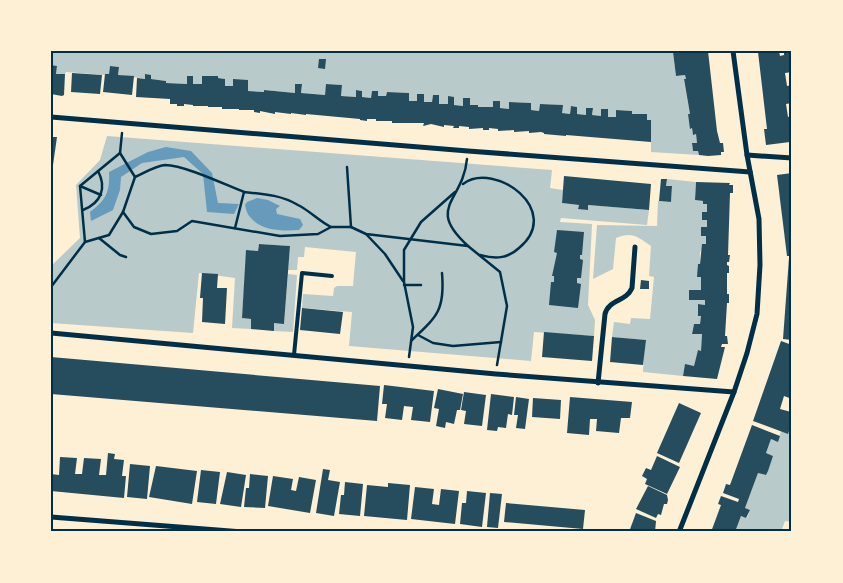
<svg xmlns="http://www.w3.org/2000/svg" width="843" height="583" font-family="'Fira Sans Condensed',sans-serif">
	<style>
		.green { fill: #b9caca }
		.water { fill: #669bbc }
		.building { fill: #264d5e }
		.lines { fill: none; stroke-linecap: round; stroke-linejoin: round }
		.path { stroke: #003049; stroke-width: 2.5 }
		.service { stroke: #003049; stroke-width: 4 }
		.minor { stroke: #003049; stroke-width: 5 }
		.neatline { fill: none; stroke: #003049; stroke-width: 2 }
	</style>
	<rect width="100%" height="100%" fill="#fdf0d5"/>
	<g class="green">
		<path d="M 51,51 L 610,51 L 625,53 L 625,51 L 680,51 L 673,52 L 676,76 L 685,75 L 686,79 L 684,80 L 690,114 L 688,114 L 693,134 L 696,134 L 697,143 L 692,144 L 693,151 L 698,151 L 699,155 L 651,152 L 651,120 L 647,120 L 647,114 L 632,114 L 632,111 L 617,110 L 616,117 L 608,117 L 608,109 L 601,109 L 601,116 L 592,115 L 593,108 L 586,108 L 586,115 L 577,114 L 577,107 L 571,106 L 570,114 L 562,113 L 562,105 L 540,104 L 539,111 L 531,110 L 531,103 L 510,102 L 509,109 L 500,108 L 500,101 L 493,101 L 493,107 L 478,107 L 478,105 L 470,105 L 470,98 L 463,98 L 463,106 L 454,105 L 454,97 L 448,97 L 448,104 L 439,104 L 439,95 L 433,95 L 432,102 L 424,102 L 424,94 L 417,94 L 417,101 L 409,101 L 409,93 L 387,92 L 386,96 L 378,96 L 378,91 L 372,91 L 371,98 L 362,97 L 362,91 L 357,90 L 356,97 L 341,96 L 342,85 L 327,84 L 325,95 L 301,93 L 302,85 L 296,84 L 295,93 L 264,90 L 264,92 L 248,91 L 248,80 L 233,80 L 233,86 L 225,86 L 225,79 L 218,78 L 217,76 L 202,76 L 202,84 L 193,84 L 193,76 L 188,76 L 187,84 L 166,83 L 166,81 L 151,79 L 151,75 L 145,75 L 145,79 L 118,75 L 119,67 L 110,66 L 109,74 L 105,75 L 66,72 L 65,74 L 56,74 L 57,66 L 51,65 Z"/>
		<path d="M 107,136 L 552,170 L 550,188 L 563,190 L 562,203 L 579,205 L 578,209 L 588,209 L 588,205 L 649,210 L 647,225 L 561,218 L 560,222 L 592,224 L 588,305 L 595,320 L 594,336 L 534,332 L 531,361 L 349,346 L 352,312 L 302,308 L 303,294 L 333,296 L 334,288 L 337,286 L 353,286 L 356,252 L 305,247 L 304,257 L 298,257 L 297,270 L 288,270 L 290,246 L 259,244 L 258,251 L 247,250 L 242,318 L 251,319 L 251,329 L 232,328 L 235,278 L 199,273 L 193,333 L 51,323 L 51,266 L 80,238 L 76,185 L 100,160 Z"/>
		<path d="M 667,179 L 696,182 L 695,200 L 703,201 L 707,204 L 707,212 L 702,212 L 702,220 L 707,220 L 707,227 L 701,236 L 706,236 L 706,244 L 700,252 L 700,264 L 698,265 L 698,277 L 701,277 L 701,290 L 689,290 L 689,299 L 705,300 L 705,305 L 698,304 L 698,316 L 701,316 L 700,324 L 694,324 L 692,333 L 702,334 L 701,351 L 698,351 L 694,366 L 685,365 L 683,376 L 643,372 L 645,340 L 612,337 L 614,322 L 630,324 L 631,318 L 650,319 L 654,277 L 649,276 L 651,246 C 638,237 632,231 616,238 L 613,269 L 593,279 L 597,225 L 657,226 L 658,201 L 671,202 L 672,186 L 666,186 Z"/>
		<path d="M 288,274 L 297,275 L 293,332 L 274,331 L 274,323 L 284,323 Z"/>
		<path d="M 790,428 L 792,428 L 792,522 L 785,521 L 781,532 L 735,532 L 741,516 L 747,518 L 750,510 L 745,508 L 758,473 L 766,475 L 773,456 L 766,453 L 771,439 L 778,441 L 781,431 Z"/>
	</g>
	<g class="water">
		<path d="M 166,147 L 191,151 L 212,173 L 218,203 L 239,204 L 234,214 L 207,212 L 203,174 L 184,157 L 142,163 L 121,177 L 120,190 L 113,210 L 91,221 L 90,212 C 106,200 110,192 109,172 L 148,152 Z"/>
		<path d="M 257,198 L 268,200 L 280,206 L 276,209 L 277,214 L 300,219 L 303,225 L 299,230 C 282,231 261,231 250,217 C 247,214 246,209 245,205 L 247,202 Z"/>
	</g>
	<g class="building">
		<path d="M 680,51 L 708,51 L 717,131 L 720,143 L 723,143 L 724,152 L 721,152 L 721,155 L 708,156 L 699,155 L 698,151 L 693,151 L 692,143 L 697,143 L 696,134 L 693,135 L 692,128 L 690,129 L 688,114 L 690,114 L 684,79 L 686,79 L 685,75 L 676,76 L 673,52 Z"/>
		<path d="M 779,51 L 780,56 L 784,55 L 784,51 L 792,51 L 792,72 L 785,73 L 787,86 L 792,85 L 792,103 L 786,104 L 788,117 L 792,116 L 792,134 L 789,134 L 790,142 L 766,145 L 764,129 L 767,129 L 758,52 Z"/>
		<path d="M 319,59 L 326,59 L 325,69 L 318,68 Z"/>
		<path d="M 51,65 L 57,66 L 56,74 L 65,74 L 64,95 L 62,96 L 51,94 Z"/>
		<path d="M 110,66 L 119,67 L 118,75 L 134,76 L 132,95 L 103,92 L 105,74 L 109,74 Z"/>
		<path d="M 72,73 L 102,75 L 100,94 L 71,92 Z"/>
		<path d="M 145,74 L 151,75 L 151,79 L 166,81 L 166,83 L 187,84 L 187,76 L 193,76 L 193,84 L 202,84 L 202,76 L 218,76 L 218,78 L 225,79 L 225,86 L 233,86 L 233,79 L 248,80 L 248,91 L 264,92 L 264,90 L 295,93 L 295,84 L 302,84 L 301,93 L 325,95 L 326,84 L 342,85 L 341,96 L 356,97 L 356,90 L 362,91 L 362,97 L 371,98 L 372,91 L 378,91 L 378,96 L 386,96 L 387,92 L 409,93 L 409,101 L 417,101 L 417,94 L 424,94 L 424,102 L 432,102 L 433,95 L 439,95 L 439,104 L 448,104 L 448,96 L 454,97 L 454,105 L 463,106 L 463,98 L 470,98 L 470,105 L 478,105 L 478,107 L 493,107 L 493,101 L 500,101 L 500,108 L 509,109 L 509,102 L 531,103 L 531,110 L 539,111 L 540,104 L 563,105 L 562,113 L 570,114 L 571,106 L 577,107 L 577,114 L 586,115 L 586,108 L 593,108 L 592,115 L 601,116 L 601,109 L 608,109 L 608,117 L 616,117 L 616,110 L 632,111 L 632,114 L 647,114 L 647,120 L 651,120 L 651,142 L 566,135 L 566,136 L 544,134 L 544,133 L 541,132 L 529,133 L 529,131 L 514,132 L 514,130 L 498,131 L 498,129 L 489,128 L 489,130 L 483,130 L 483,128 L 469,129 L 469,127 L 459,126 L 459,128 L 453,128 L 454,126 L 444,125 L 444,127 L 431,124 L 423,126 L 424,123 L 392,123 L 392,121 L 376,121 L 376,119 L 367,119 L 367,121 L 360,120 L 360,119 L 306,114 L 306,115 L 291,113 L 291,114 L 275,112 L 275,114 L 260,111 L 260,113 L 254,112 L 254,110 L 239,110 L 239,109 L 222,109 L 222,107 L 208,107 L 208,106 L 193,106 L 193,105 L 184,104 L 184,106 L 177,106 L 177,104 L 170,104 L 170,99 L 136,97 L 137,78 L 145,79 Z"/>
		<path d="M 51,137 L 57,137 L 52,172 L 51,172 Z"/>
		<path d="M 792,173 L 792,256 L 787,256 L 777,175 Z"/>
		<path d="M 564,176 L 651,184 L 649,210 L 588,205 L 588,210 L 578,209 L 579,205 L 562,203 Z"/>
		<path d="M 661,179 L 667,179 L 666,186 L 672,186 L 671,202 L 659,201 Z"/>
		<path d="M 696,182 L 730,183 L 729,185 L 733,185 L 733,193 L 730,193 L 728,255 L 730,255 L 729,262 L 727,262 L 727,265 L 729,266 L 729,273 L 727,273 L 727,294 L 729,294 L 729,303 L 727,303 L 725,336 L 727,336 L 728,344 L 722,344 L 721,347 L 725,347 L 717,379 L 683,376 L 685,364 L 694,366 L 698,350 L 701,351 L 702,334 L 692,334 L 694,324 L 700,324 L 701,316 L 698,316 L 698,304 L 705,305 L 705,300 L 689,300 L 689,290 L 701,290 L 701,277 L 697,277 L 698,264 L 700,264 L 702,244 L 706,244 L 706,236 L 701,236 L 701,227 L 707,227 L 707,220 L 702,220 L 702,212 L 707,212 L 707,204 L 703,204 L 703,201 L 695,200 Z"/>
		<path d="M 557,230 L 584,232 L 582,255 L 580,255 L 580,259 L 583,260 L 581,278 L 577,278 L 577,283 L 581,284 L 578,308 L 549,305 L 551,282 L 554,282 L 554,276 L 552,276 L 557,253 L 554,252 Z"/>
		<path d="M 259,244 L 290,246 L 284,324 L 274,323 L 274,331 L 251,329 L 251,319 L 242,318 L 246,250 L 258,251 Z"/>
		<path d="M 789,258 L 792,258 L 792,340 L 783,339 Z"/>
		<path d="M 202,273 L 218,274 L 217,288 L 227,288 L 225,324 L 202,322 L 203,298 L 200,298 Z"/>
		<path d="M 641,280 L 649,281 L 649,289 L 640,289 Z"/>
		<path d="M 302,308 L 343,312 L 340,334 L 300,330 Z"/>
		<path d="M 544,332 L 594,336 L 592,361 L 542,357 Z"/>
		<path d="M 612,337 L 646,340 L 643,365 L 610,362 Z"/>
		<path d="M 781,341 L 792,345 L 792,374 L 789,381 L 792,382 L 792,399 L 784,396 L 780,409 L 791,412 L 789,419 L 792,421 L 792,428 L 790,428 L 788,434 L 753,421 Z"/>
		<path d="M 51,357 L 380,386 L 377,421 L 51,394 Z"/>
		<path d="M 384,385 L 434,391 L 430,422 L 411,420 L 413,407 L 404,406 L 402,420 L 385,418 L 387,404 L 382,404 Z"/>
		<path d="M 438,389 L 463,394 L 460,410 L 457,410 L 454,424 L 446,422 L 445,428 L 436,426 L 439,409 L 434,408 Z"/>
		<path d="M 464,392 L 486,395 L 482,426 L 464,424 L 466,411 L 461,410 Z"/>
		<path d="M 491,394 L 514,397 L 512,415 L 508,414 L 506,428 L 498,427 L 497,431 L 487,430 Z"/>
		<path d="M 516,397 L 529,399 L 525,429 L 516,428 L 518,415 L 514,415 Z"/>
		<path d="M 570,397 L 632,402 L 630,418 L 621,418 L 619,433 L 596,431 L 597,419 L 590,419 L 589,435 L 567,433 Z"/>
		<path d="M 533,398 L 561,400 L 560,419 L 532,417 Z"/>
		<path d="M 679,403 L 701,413 L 679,463 L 657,453 Z"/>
		<path d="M 752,425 L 780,436 L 778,442 L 771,439 L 766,453 L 773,456 L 768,471 L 766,475 L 758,473 L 745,508 L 750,510 L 746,518 L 741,516 L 735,532 L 711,532 L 721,505 L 718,504 L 721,496 L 738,502 L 739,499 L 723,493 L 726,484 L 730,485 Z"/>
		<path d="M 108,453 L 115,454 L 114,459 L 124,460 L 122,476 L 126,476 L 124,498 L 51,491 L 51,474 L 59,475 L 60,457 L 77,458 L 75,474 L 82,474 L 84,458 L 101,459 L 99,475 L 106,475 Z"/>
		<path d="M 657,456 L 680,467 L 667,494 L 645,484 L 647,479 L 642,476 L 646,468 L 651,470 Z"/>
		<path d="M 130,464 L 150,466 L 147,499 L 127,497 Z"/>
		<path d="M 156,466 L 197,471 L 192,504 L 149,497 Z"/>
		<path d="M 323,469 L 330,470 L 328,480 L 340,482 L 334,516 L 316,513 Z"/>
		<path d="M 201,470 L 220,472 L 216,504 L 197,502 Z"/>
		<path d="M 227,472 L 246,475 L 241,507 L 220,504 Z"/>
		<path d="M 250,474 L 268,476 L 265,508 L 244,507 L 246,488 L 249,488 Z"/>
		<path d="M 273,476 L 293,479 L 291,490 L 296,491 L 299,477 L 316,480 L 310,513 L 268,506 Z"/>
		<path d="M 345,482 L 363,484 L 360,516 L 339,514 L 341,495 L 344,495 Z"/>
		<path d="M 388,483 L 410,485 L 407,520 L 364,516 L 367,485 L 388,487 Z"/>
		<path d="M 648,486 L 667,495 L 668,500 L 667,504 L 664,504 L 661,515 L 658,514 L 656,518 L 636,509 Z"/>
		<path d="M 415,487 L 434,489 L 432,504 L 439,505 L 441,489 L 459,491 L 455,524 L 411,519 Z"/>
		<path d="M 467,491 L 486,493 L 482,527 L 460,524 L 462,503 L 466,503 Z"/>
		<path d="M 490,493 L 502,494 L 498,528 L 487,527 Z"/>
		<path d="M 506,503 L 585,510 L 583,529 L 504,522 Z"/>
		<path d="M 636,513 L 656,521 L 655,532 L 629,532 Z"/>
	</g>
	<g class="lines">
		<g class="path">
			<path d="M 120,153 L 122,133"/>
			<path d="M 135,177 C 144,173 155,166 165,165 C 184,165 226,185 244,192"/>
			<path d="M 463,184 C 495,160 564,211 519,248 C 507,259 495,259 480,255"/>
			<path d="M 80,186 L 101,195"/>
			<path d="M 83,210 C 101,203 107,188 98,171"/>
			<path d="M 351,227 L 366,234 L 468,246 C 425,207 463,202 467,159"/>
			<path d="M 235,228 L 244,192 C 264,194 281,195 298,205 C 310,211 319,221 331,227"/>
			<path d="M 366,234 L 385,254 L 403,281"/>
			<path d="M 99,238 L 120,255 L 126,257"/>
			<path d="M 85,242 L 109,235 L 123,212 L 134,227 L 151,234 L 177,231 L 192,221 L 280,236 L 318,234 L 331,227 L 351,227 L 347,167"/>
			<path d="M 468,246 L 500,272 L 507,306 L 497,365"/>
			<path d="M 404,285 L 421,285"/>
			<path d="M 51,287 L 85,242 L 80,186 L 120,153 L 135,177 L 123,212"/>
			<path d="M 418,335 L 433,343 L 453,346 L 501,342"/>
			<path d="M 412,340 C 438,316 445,309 442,273"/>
			<path d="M 409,357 L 413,327 L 404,282 L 404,250 L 421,222 L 455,192"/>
		</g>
		<path class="service" d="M 294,355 L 302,273 L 332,276"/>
		<g class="minor">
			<path d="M 51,117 L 468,151 L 750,172"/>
			<path d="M 747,155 L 792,158"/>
			<path d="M 51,333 L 496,374 L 734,392"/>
			<path d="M 598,383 L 605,314 C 609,299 626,302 632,288 L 635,247"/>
			<path d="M 51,517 L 243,532"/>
			<path d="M 679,532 L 734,392 L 747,353 L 757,314 L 760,265 L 759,219 L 747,155 L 733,51"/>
		</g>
	</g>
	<rect width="843" height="583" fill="none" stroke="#fdf0d5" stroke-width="105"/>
	<rect x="52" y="52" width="738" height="478" class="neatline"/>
</svg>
